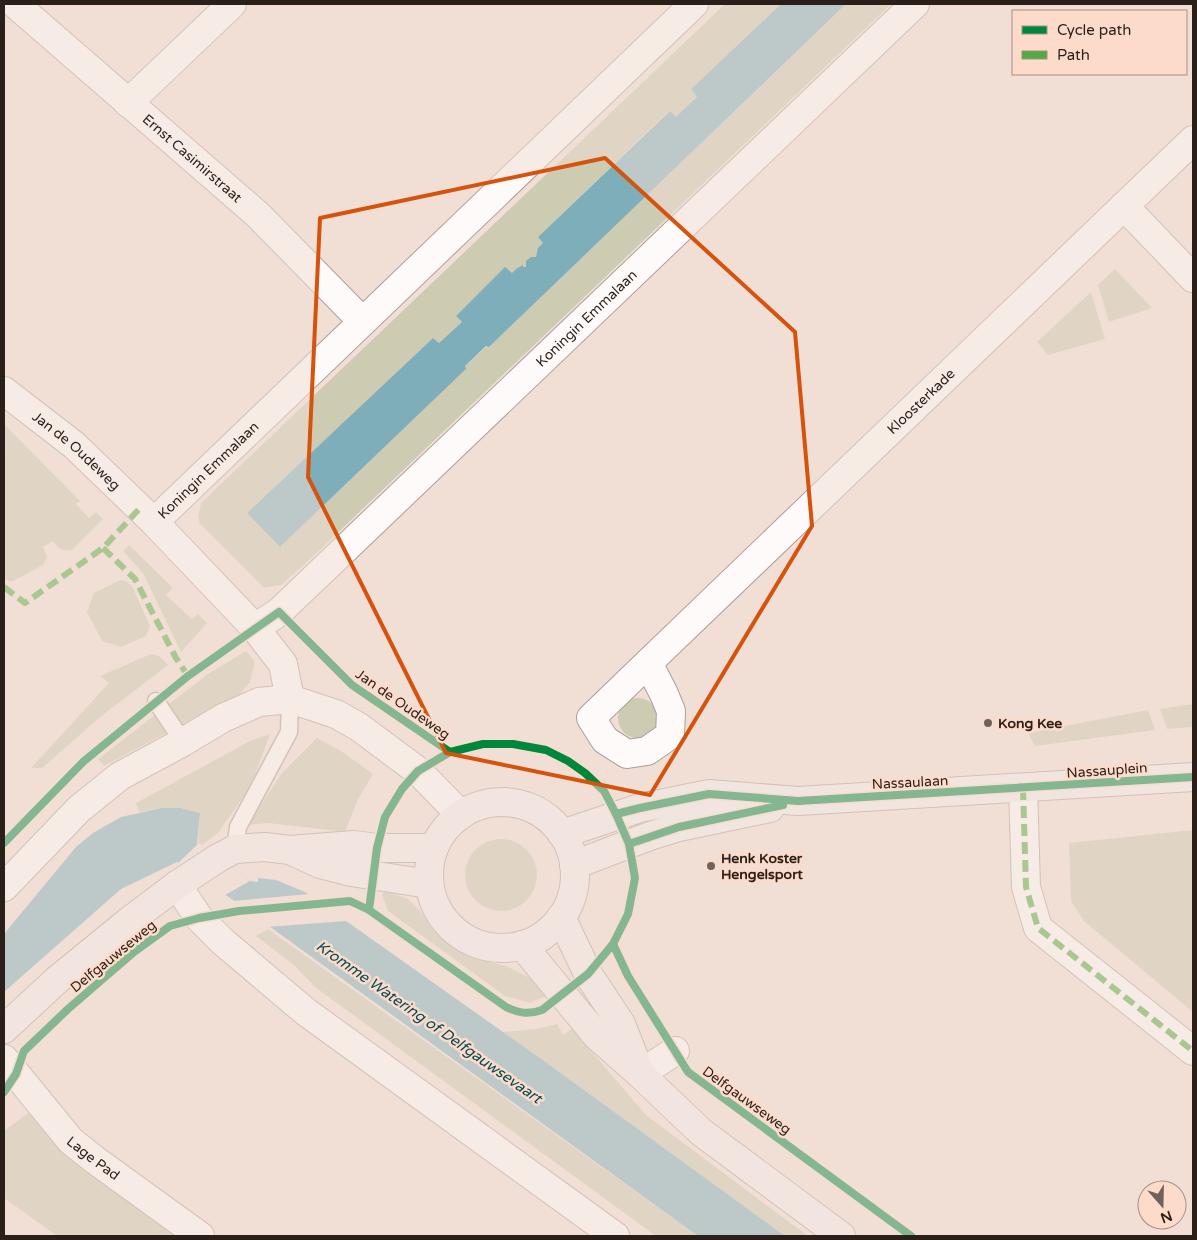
<svg xmlns="http://www.w3.org/2000/svg" width="1197" height="1240" font-family="'Varela Round',sans-serif">
	<style>
		.green { fill: #cdcbb1 }
		.water { fill: #7eaeb9 }
		.pier { fill: #f1dfd6 }
		.lines { fill: none; stroke-linecap: round; stroke-linejoin: round }
		.lane-casing { stroke: #ad9f98; stroke-width: 19 }
		.street-casing { stroke: #ad9f98; stroke-width: 30 }
		.secondary-casing { stroke: #ad9f98; stroke-width: 30 }
		.lane { stroke: #fdfaf9; stroke-width: 16 }
		.street { stroke: #fdfaf9; stroke-width: 28 }
		.secondary { stroke: #f4eeea; stroke-width: 28 }
		.quiet { stroke: #54aa42; stroke-width: 6; stroke-dasharray: 12 6; stroke-linecap: butt }
		.cycleway-casing { stroke: #fddbca; stroke-width: 11 }
		.cycleway { stroke: #00873e; stroke-width: 8 }
		.marked { fill: none; stroke: #d5530d; stroke-width: 4; stroke-linejoin: round }
		.poi-dot { fill: #70625b; stroke: #fddbca; stroke-width: 2 }
		.labels { text-anchor: middle; stroke-width: 5; stroke-linejoin: round; paint-order: stroke }
		.street-label { font-size: 14px; fill: #2b1f19; stroke: #fddbca }
		.poi-label { font-size: 14px; font-weight: bold; fill: #2b1f19; stroke: #fddbca; text-anchor: start }
		.water-label { font-size: 15px; font-style: italic; fill: #044b59; stroke: #fddbca }
	</style>
	<rect width="100%" height="100%" fill="#f1dfd6"/>
	<g class="green">
		<path d="M 725,4 L 781,4 L 691,89 L 697,97 L 676,118 L 669,111 L 538,237 L 543,243 L 536,257 L 527,265 L 526,267 L 523,267 L 512,273 L 505,268 L 456,316 L 462,322 L 439,343 L 433,338 L 247,513 L 280,547 L 466,369 L 464,367 L 487,346 L 489,347 L 846,4 L 891,4 L 306,563 L 281,585 L 264,588 L 200,524 L 198,517 L 201,503 Z"/>
		<path d="M 1115,269 L 1152,308 L 1109,322 L 1098,285 Z"/>
		<path d="M 1091,292 L 1105,339 L 1048,355 L 1037,342 Z"/>
		<path d="M 4,424 L 80,501 L 76,504 L 89,518 L 96,512 L 103,519 L 72,550 C 62,551 58,549 53,541 L 43,547 L 47,557 L 43,565 L 13,581 L 9,581 L 4,578 L 4,450 L 6,447 L 4,445 Z"/>
		<path d="M 129,545 L 173,588 L 166,595 L 192,619 L 198,614 L 207,623 L 181,652 L 143,573 L 123,551 Z"/>
		<path d="M 120,580 L 126,581 L 132,586 L 150,626 L 146,636 L 121,647 L 102,641 L 87,612 L 94,593 Z"/>
		<path d="M 246,651 L 255,662 L 250,682 L 240,694 L 104,766 L 98,759 L 208,674 Z"/>
		<path d="M 151,654 L 159,656 L 168,665 L 99,718 L 42,768 L 31,768 L 109,683 L 100,676 Z"/>
		<circle cx="638" cy="718" r="20"/>
		<path d="M 1193,704 L 1193,727 L 1167,729 L 1160,709 Z"/>
		<path d="M 1148,710 L 1155,730 L 1035,746 L 1028,733 Z"/>
		<path d="M 270,734 L 251,786 L 218,833 L 202,845 L 198,843 L 200,813 L 162,808 L 139,812 L 136,803 L 250,741 Z"/>
		<path d="M 317,738 L 341,751 L 373,774 L 358,799 L 345,832 L 268,823 L 247,825 L 283,772 Z"/>
		<path d="M 1193,830 L 1193,1012 L 1084,921 L 1071,901 L 1069,843 Z"/>
		<circle cx="501" cy="875" r="36"/>
		<path d="M 384,890 L 408,899 L 421,912 L 434,932 L 456,950 L 481,960 L 506,966 L 534,980 L 546,996 L 530,1003 L 505,996 L 388,911 L 382,895 Z"/>
		<path d="M 268,929 L 272,932 L 698,1236 L 656,1236 L 315,987 L 294,965 L 256,936 Z"/>
		<path d="M 557,1024 L 563,1035 L 572,1029 L 646,1115 L 808,1236 L 785,1236 L 503,1032 L 536,1029 Z"/>
		<path d="M 31,1111 L 118,1194 L 176,1236 L 57,1236 L 4,1198 L 4,1131 Z"/>
	</g>
	<g class="water">
		<path d="M 781,4 L 846,4 L 489,347 L 486,346 L 465,366 L 466,369 L 280,547 L 247,513 L 433,338 L 439,343 L 462,322 L 456,316 L 505,267 L 512,273 L 516,269 L 523,265 L 523,267 L 526,267 L 526,261 L 531,257 L 536,257 L 538,248 L 543,243 L 538,237 L 670,111 L 676,117 L 697,97 L 691,89 Z"/>
		<path d="M 162,808 L 180,808 L 200,813 L 197,844 L 250,881 L 258,882 L 258,878 L 276,880 L 305,892 L 544,1061 L 785,1236 L 698,1236 L 233,900 L 177,862 L 121,889 L 4,992 L 4,934 L 76,847 L 93,833 L 121,817 Z"/>
	</g>
	<g class="pier">
		<path d="M 198,844 L 218,858 L 250,881 L 225,895 L 178,863 Z"/>
		<path d="M 309,894 L 314,896 L 346,919 L 345,920 L 346,921 L 266,927 L 232,903 L 235,902 L 233,901 Z"/>
	</g>
	<g class="lines">
		<defs>
			<g id="lane">
				<path d="M 156,701 L 183,742"/>
				<path d="M 235,849 L 238,827 L 289,732 L 290,699"/>
			</g>
			<g id="street">
				<path id="s1" d="M 15,4 L 258,215 L 362,321"/>
				<path d="M 128,103 L 232,4"/>
				<path d="M 1124,206 L 1193,278"/>
				<path id="s2" d="M 4,391 L 74,445 L 154,522 L 255,628 L 283,664 L 290,699"/>
				<path id="s3" d="M 154,522 L 694,4"/>
				<path id="s4" d="M 255,628 L 279,612 L 915,4"/>
				<path id="s5" d="M 648,663 L 664,694 L 671,711 L 670,735 L 647,751 L 627,754 L 605,740 L 591,718 L 648,663 L 1193,140"/>
				<path d="M 1023,788 L 1026,887 L 1038,928 L 1193,1051"/>
				<path d="M 177,885 L 199,918 L 222,941 L 306,1012 L 615,1236"/>
				<path d="M 4,887 L 79,809 L 120,776 L 183,742 L 223,718 L 259,702 L 290,699 L 336,714 L 359,727 L 418,771 L 461,815"/>
				<path id="s6" d="M 4,1059 L 71,1141 L 95,1160 L 200,1236"/>
				<path d="M 640,1074 L 675,1051"/>
			</g>
			<g id="secondary">
				<circle cx="502" cy="875" r="73"/>
				<path d="M 562,834 L 640,808 L 709,794 L 798,801 L 1193,777"/>
				<path d="M 294,852 L 320,864 L 351,872 L 429,884"/>
				<path d="M 574,865 L 650,836 L 679,827 L 770,808"/>
				<path d="M 561,917 L 588,974 L 621,1024 L 639,1070"/>
				<path d="M 522,945 L 597,1036 L 640,1074 L 701,1132 L 841,1236"/>
				<path d="M 4,1029 L 58,979 L 128,922 L 177,885 L 218,858 L 235,849 L 265,847 L 290,850 L 354,845 L 377,848 L 434,848"/>
			</g>
		</defs>
		<use href="#lane" class="lane-casing"/>
		<use href="#street" class="street-casing"/>
		<use href="#secondary" class="secondary-casing"/>
		<use href="#lane" class="lane"/>
		<use href="#street" class="street"/>
		<use href="#secondary" class="secondary"/>
		<g class="quiet">
			<path d="M 103,548 L 135,579 L 176,658 L 188,676"/>
			<path d="M 4,587 L 25,603 L 103,548 L 140,508"/>
			<path d="M 1023,788 L 1026,887 L 1038,928 L 1193,1051"/>
		</g>
		<defs>
			<g id="cycleway">
				<path d="M 616,814 L 640,808 L 709,794 L 798,801 L 1193,777"/>
				<path d="M 4,843 L 84,761 L 188,676 L 279,612 L 352,685 L 450,752"/>
				<path d="M 629,844 L 679,827 L 783,805"/>
				<path d="M 613,944 L 628,976 L 688,1072 L 911,1236"/>
				<path d="M 4,1092 L 16,1074 L 24,1051 L 68,1009 L 134,952 L 170,926 L 199,918 L 239,911 L 350,901 L 369,910 L 506,1007 C 518,1013 528,1015 542,1010 L 588,974 L 613,944 L 628,914 L 635,878 L 629,844 L 616,814 L 604,791 L 585,773 L 568,761 L 546,750 L 513,744 L 483,744 L 450,752 L 418,771 L 402,789 L 385,817 L 377,848 L 369,910"/>
			</g>
		</defs>
		<use href="#cycleway" class="cycleway-casing"/>
		<use href="#cycleway" class="cycleway"/>
	</g>
	<path d="M0 0H1197V1240H0ZM 605,158 L 795,332 L 812,526 L 650,795 L 446,753 L 308,477 L 320,218 Z" fill="#f1dfd6" fill-opacity=".55" fill-rule="evenodd"/>
	<path class="marked" d="M 605,158 L 795,332 L 812,526 L 650,795 L 446,753 L 308,477 L 320,218 Z"/>
	<g class="poi-dot">
		<circle cx="988" cy="723" r="5"/>
		<circle cx="711" cy="866" r="5"/>
	</g>
	<g class="labels">
		<g class="street-label">
			<text dy="5" stroke="none"><textPath href="#s1" startOffset="235">Ernst Casimirstraat</textPath></text>
			<text dy="5" stroke="none"><textPath href="#s4" startOffset="454">Koningin Emmalaan</textPath></text>
			<text dy="5" stroke="none"><textPath href="#s5" startOffset="635">Kloosterkade</textPath></text>
			<text dy="5" stroke="none"><textPath href="#s2" startOffset="94">Jan de Oudeweg</textPath></text>
			<text dy="5" stroke="none"><textPath href="#s3" startOffset="75">Koningin Emmalaan</textPath></text>
			<text transform="translate(403 704) rotate(35)" y="5">Jan de Oudeweg</text>
			<text transform="translate(1107 770) rotate(-4)" y="5">Nassauplein</text>
			<text transform="translate(910 782) rotate(-3)" y="5">Nassaulaan</text>
			<text transform="translate(113 956) rotate(-39)" y="5">Delfgauwseweg</text>
			<text transform="translate(747 1100) rotate(36)" y="5">Delfgauwseweg</text>
			<text dy="5" stroke="none"><textPath href="#s6" startOffset="134">Lage Pad</textPath></text>
		</g>
		<g class="poi-label">
			<text x="998" y="728">Kong Kee</text>
			<text x="721" y="863">Henk Koster<tspan x="721" dy="16">Hengelsport</tspan></text>
		</g>
		<g class="water-label">
			<text transform="translate(429 1022) rotate(35)" y="5">Kromme Watering of Delfgauwsevaart</text>
		</g>
	</g>
	<rect width="1197" height="1240" fill="none" stroke="#2b1f19" stroke-width="10"/>
	<rect x="1012" y="10" width="175" height="65" fill="#fddbca" stroke="#a99083"/>
	<rect x="1022" y="26" width="25" height="8" fill="#00873e" stroke="#a99083"/>
	<text x="1057" y="35" font-size="15" fill="#2b1f19">Cycle path</text>
	<rect x="1022" y="51" width="25" height="8" fill="#54aa42" stroke="#a99083"/>
	<text x="1057" y="60" font-size="15" fill="#2b1f19">Path</text>
	<g transform="translate(1162 1205) rotate(160)"><circle r="24" fill="#fddbca" stroke="#a99083"/>
	<path d="M0-4L9 19L0 12L-9 19Z" fill="#70625b"/>
	<text y="-8" font-size="14" font-weight="bold" text-anchor="middle" fill="#2b1f19">N</text>
	</g>
</svg>
